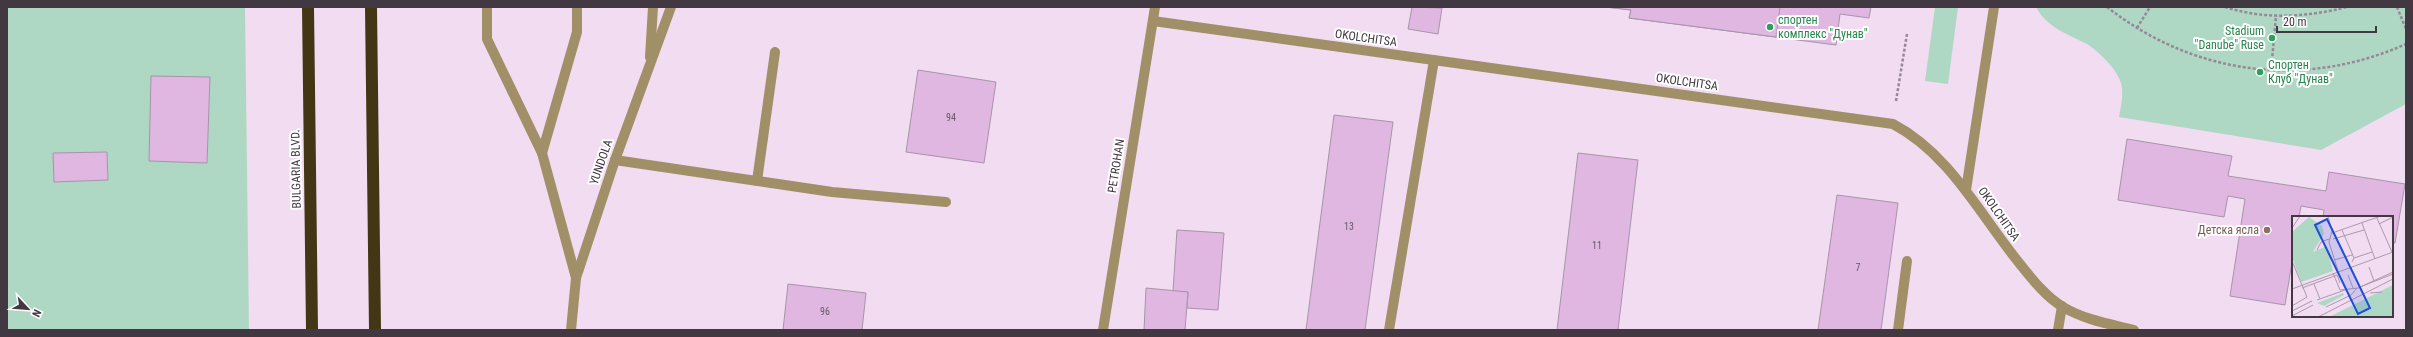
<svg xmlns="http://www.w3.org/2000/svg" width="2413" height="337" font-family="'Roboto Condensed',sans-serif">
	<style>
		.green { fill: #afd8c4 }
		.building { fill: #dfb7e1; stroke: #a894a9 }
		.lines { fill: none; stroke-linecap: round; stroke-linejoin: round }
		.path { stroke: #978898; stroke-width: 2.5; stroke-dasharray: 3 2; stroke-linecap: butt }
		.minor { stroke: #a18f67; stroke-width: 10 }
		.highway { stroke: #433614; stroke-width: 12 }
		.leisure-dot { fill: #2e9e5b; stroke: #fff; stroke-width: 1.5 }
		.education-dot { fill: #8d6e63; stroke: #fff; stroke-width: 1.5 }
		.labels { text-anchor: middle; stroke-width: 4; stroke-linejoin: round; paint-order: stroke }
		.number-label { font-size: 10px; fill: #685869 }
		.leisure-label { font-size: 12px; fill: #27864d; stroke: #fff; text-anchor: start }
		.street-label { font-size: 12px; fill: #413841; stroke: #fff }
		.education-label { font-size: 12px; fill: #785e54; stroke: #fff; text-anchor: end }
		.inset-road { fill: none; stroke: #ab9aab; stroke-width: 1 }
		.view { fill: #1d4ed8; fill-opacity: 0.15; stroke: #1d4ed8; stroke-width: 2 }
		.inset-edge { fill: none; stroke: #413841; stroke-width: 2 }
	</style>
	<rect width="100%" height="100%" fill="#f1dcf2"/>
	<g class="green">
		<path d="M 7,7 L 245,7 L 249,330 L 7,330 Z"/>
		<path d="M 1935,7 L 1958,7 L 1948,84 L 1925,81 Z"/>
		<path d="M 2036,7 L 2406,7 L 2406,104 L 2321,150 L 2119,117 C 2121,105 2124,95 2121,83 C 2117,69 2099,52 2087,44 C 2068,34 2047,28 2036,7 Z"/>
	</g>
	<g class="building">
		<path d="M 1412,7 L 1442,8 L 1438,34 L 1408,29 Z"/>
		<path d="M 1606,7 L 1871,7 L 1869,18 L 1840,14 L 1836,45 L 1629,18 L 1631,10 Z"/>
		<path d="M 1606,7 L 1780,7 L 1776,37 L 1629,18 L 1631,10 Z"/>
		<path d="M 918,70 L 996,82 L 984,163 L 906,152 Z"/>
		<path d="M 151,76 L 210,77 L 207,163 L 149,161 Z"/>
		<path d="M 1334,115 L 1393,122 L 1365,330 L 1306,330 Z"/>
		<path d="M 2127,139 L 2232,156 L 2228,176 L 2326,191 L 2329,172 L 2405,184 L 2395,243 L 2392,243 L 2392,217 L 2323,217 L 2324,210 L 2301,206 L 2299,217 L 2293,217 L 2293,256 L 2285,305 L 2230,296 L 2245,199 L 2228,196 L 2224,217 L 2118,200 Z"/>
		<path d="M 107,152 L 108,180 L 54,182 L 53,153 Z"/>
		<path d="M 1578,153 L 1638,160 L 1618,330 L 1557,330 Z"/>
		<path d="M 1837,195 L 1898,203 L 1881,330 L 1818,330 Z"/>
		<path d="M 1177,230 L 1224,233 L 1218,310 L 1187,308 L 1188,292 L 1173,291 Z"/>
		<path d="M 788,284 L 866,293 L 862,330 L 783,330 Z"/>
		<path d="M 1146,288 L 1188,292 L 1185,330 L 1144,330 Z"/>
	</g>
	<g class="lines">
		<g class="path">
			<path d="M 2107,7 C 2195,76 2305,89 2406,44"/>
			<path d="M 2225,7 C 2265,20 2307,17 2347,7"/>
			<path d="M 2397,7 L 2406,29"/>
			<path d="M 2137,28 L 2150,7"/>
			<path d="M 2271,71 L 2276,16"/>
			<path d="M 1896,101 L 1907,34"/>
		</g>
		<g class="minor">
			<path d="M 487,7 L 487,39 L 542,153 L 576,278"/>
			<path d="M 1153,21 L 1893,124 C 1950,154 1980,215 2020,264 C 2032,279 2046,297 2063,307 C 2085,320 2110,324 2134,330"/>
			<path d="M 650,57 L 653,7"/>
			<path d="M 542,153 L 577,32 L 577,7"/>
			<path d="M 615,160 L 832,192 L 946,202"/>
			<path d="M 757,181 L 775,52"/>
			<path d="M 1966,190 L 1994,7"/>
			<path d="M 571,330 L 576,278 L 615,160 L 671,7"/>
			<path d="M 1103,330 L 1155,7"/>
			<path d="M 1389,330 L 1434,60"/>
			<path d="M 1898,330 L 1907,261"/>
			<path d="M 2058,330 L 2062,306"/>
		</g>
		<g class="highway">
			<path d="M 308,7 L 312,330"/>
			<path d="M 371,7 L 375,330"/>
		</g>
	</g>
	<g class="leisure-dot">
		<circle cx="1770" cy="27" r="4"/>
		<circle cx="2272" cy="38" r="4"/>
		<circle cx="2260" cy="72" r="4"/>
	</g>
	<circle class="education-dot" cx="2267" cy="230" r="4"/>
	<g class="labels">
		<g class="number-label">
			<text x="951" y="121">94</text>
			<text x="1349" y="230">13</text>
			<text x="1597" y="249">11</text>
			<text x="1858" y="271">7</text>
			<text x="825" y="315">96</text>
		</g>
		<g class="leisure-label">
			<text x="1778" y="24">спортен<tspan x="1778" dy="14">комплекс "Дунав"</tspan></text>
			<text x="2264" y="35" text-anchor="end">Stadium<tspan x="2264" dy="14">"Danube" Ruse</tspan></text>
			<text x="2268" y="69">Спортен<tspan x="2268" dy="14">Клуб "Дунав"</tspan></text>
		</g>
		<g class="street-label">
			<text transform="translate(1366 38) rotate(8)" y="4">OKOLCHITSA</text>
			<text transform="translate(1687 82) rotate(8)" y="4">OKOLCHITSA</text>
			<text transform="translate(601 162) rotate(-71)" y="4">YUNDOLA</text>
			<text transform="translate(1116 166) rotate(-81)" y="4">PETROHAN</text>
			<text transform="translate(296 169) rotate(-91)" y="4">BULGARIA BLVD.</text>
			<text transform="translate(1999 214) rotate(55)" y="4">OKOLCHITSA</text>
		</g>
		<g class="education-label">
			<text x="2259" y="234">Детска ясла</text>
		</g>
	</g>
	<g transform="translate(2292 216)">
		<rect width="101" height="101" fill="#f1dcf2"/>
		<path d="M 17,1 L 30,10 L 32,18 L 21,36 L 35,30 L 41,55 L 9,66 L 0,41 L 0,16 ZM 101,69 L 101,101 L 37,101 ZM 51,77 L 52,79 L 32,90 L 25,87 Z" fill="#afd8c4"/>
		<path class="inset-road" d="M 36,0 L 40,15 L 37,26 L 46,55M 84,0 L 100,36M 70,7 L 83,43M 87,8 L 101,1M 0,12 L 8,0M 50,14 L 62,42M 40,17 L 89,0M 41,23 L 72,14M 25,34 L 29,26 L 37,23M 42,44 L 60,39M 0,45 L 15,81 L 0,90M 60,46 L 62,42 L 80,36M 77,51 L 82,65M 41,57 L 48,74 L 66,72 L 101,56M 56,59 L 61,72M 22,68 L 28,83M 68,71 L 101,58M 10,72 L 45,59 L 48,67M 0,73 L 101,36M 78,77 L 90,76M 25,84 L 53,74M 34,91 L 59,79 L 65,72M 0,95 L 20,85M 0,100 L 21,89M 26,101 L 101,63"/>
		<path class="view" d="M 35,3 L 78,92 L 66,98 L 23,9 Z"/>
		<rect width="101" height="101" class="inset-edge"/>
	</g>
	<rect width="2413" height="337" fill="none" stroke="#413841" stroke-width="16"/>
	<g transform="translate(28 309) rotate(116)" stroke="#ffffff" stroke-width="3" paint-order="stroke">
	<path d="M0-3L7 15L0 10L-7 15Z" fill="#413841"/>
	<text y="-6" font-size="11" font-weight="bold" text-anchor="middle" fill="#413841">N</text>
	</g>
	<path d="M2277 26v6h99v-6" fill="none" stroke="#413841" stroke-width="2"/>
	<text x="2283" y="26" font-size="12" fill="#413841" stroke="#ffffff" stroke-width="3" paint-order="stroke">20 m</text>
</svg>
